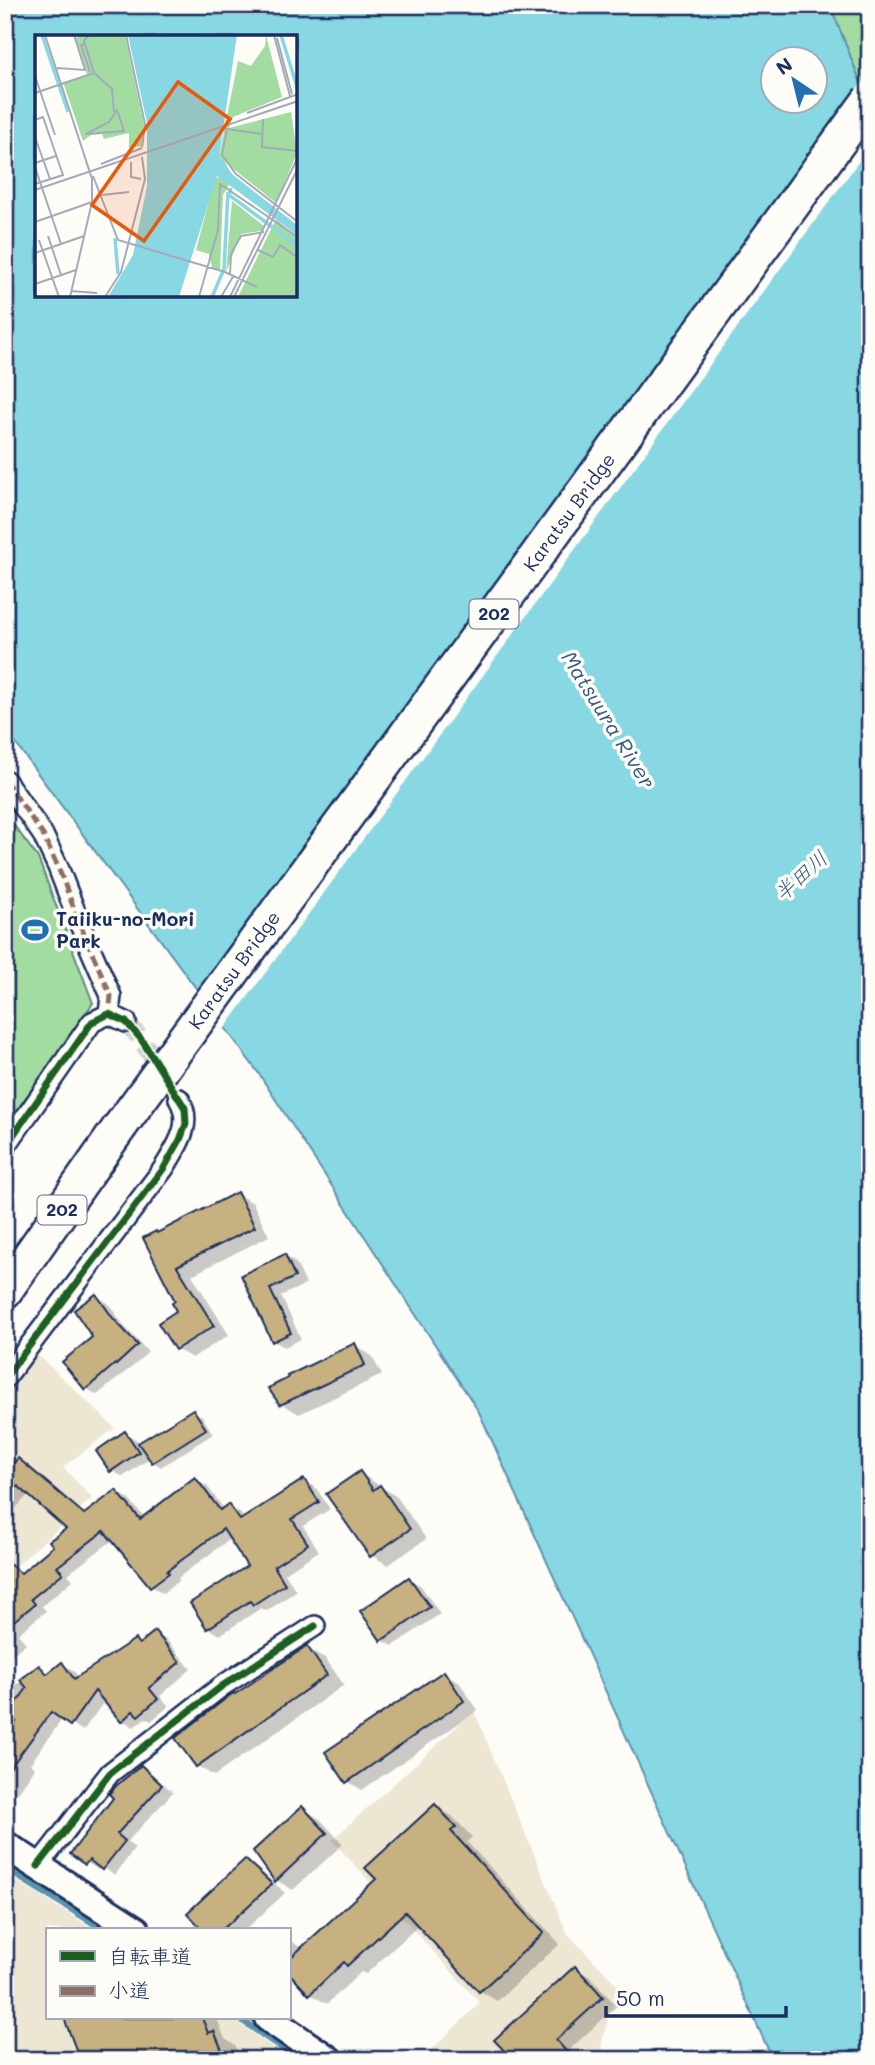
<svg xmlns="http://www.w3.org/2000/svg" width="875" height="2065" font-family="Mali,'Klee One',sans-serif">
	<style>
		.built { fill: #ede6d3 }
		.green { fill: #a3dca1; stroke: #5f8680; stroke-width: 2 }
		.water { fill: #88d8e3; stroke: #5c94ae; stroke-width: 2; fill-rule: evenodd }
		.pier { fill: #fdfcf7 }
		.shadow { fill: #0003 }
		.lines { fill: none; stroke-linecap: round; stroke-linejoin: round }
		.stream { stroke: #5c94ae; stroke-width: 7 }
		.building { fill: #c8b180; stroke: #1b2f5e; stroke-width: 2 }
		.street-tunnel { stroke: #d0d3d8; stroke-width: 19; stroke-dasharray: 19 10; stroke-linecap: butt }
		.street-casing { stroke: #1b2f5e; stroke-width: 24 }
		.secondary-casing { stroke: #1b2f5e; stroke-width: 32 }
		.highway-casing { stroke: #1b2f5e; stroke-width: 38 }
		.street { stroke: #fdfcf7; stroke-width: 19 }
		.secondary { stroke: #fdfcf7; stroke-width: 26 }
		.highway { stroke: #fdfcf7; stroke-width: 33 }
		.highway-bridge-casing { stroke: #1b2f5e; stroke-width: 38; stroke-linecap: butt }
		.highway-bridge { stroke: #fdfcf7; stroke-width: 33 }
		.quiet { stroke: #8d6e63; stroke-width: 5; stroke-dasharray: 10 5; stroke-linecap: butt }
		.cycleway-casing { stroke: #fdfcf7; stroke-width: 11 }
		.cycleway { stroke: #1b5e20; stroke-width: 7 }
		.labels { text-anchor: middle; stroke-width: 7; stroke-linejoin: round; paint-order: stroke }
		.shield { fill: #fdfcf7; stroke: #5f6c8c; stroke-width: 2 }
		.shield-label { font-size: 18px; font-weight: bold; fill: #1b2f5e }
		.street-label { font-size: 19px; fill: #1b2f5e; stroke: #fdfcf7 }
		.poi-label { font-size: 19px; font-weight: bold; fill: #1b2f5e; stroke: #fdfcf7; text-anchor: start }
		.water-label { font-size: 21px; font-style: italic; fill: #36597f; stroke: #fdfcf7 }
		.inset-river { fill: none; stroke: #88d8e3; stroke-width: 3.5 }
		.inset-road { fill: none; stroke: #a3aaba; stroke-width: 2 }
		.view { fill: #e8590c; fill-opacity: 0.15; stroke: #e8590c; stroke-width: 3.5 }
		.inset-edge { fill: none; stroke: #1b2f5e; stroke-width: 3.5 }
	</style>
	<rect width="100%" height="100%" fill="#fdfcf7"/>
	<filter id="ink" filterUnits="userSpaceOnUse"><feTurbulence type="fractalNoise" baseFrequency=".0143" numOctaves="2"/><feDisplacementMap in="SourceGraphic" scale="14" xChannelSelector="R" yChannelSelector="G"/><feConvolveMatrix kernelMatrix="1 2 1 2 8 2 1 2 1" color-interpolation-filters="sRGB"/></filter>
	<g filter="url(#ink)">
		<g class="built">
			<path d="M 36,1353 L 115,1428 L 63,1467 L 92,1498 L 5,1576 L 5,1394 Z"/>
			<path d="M 474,1711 L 567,1933 L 617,1985 L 601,2046 L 608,2060 L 421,2060 L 480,2003 L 332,1840 Z"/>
			<path d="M 5,1874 L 95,1930 L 47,1930 L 47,2018 L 231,2018 L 291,2060 L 10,2060 L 5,2049 Z"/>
		</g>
		<g class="green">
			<path d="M 830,5 L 870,5 L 870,106 Z"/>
			<path d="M 5,813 L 38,858 L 93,1003 L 5,1127 Z"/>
		</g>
		<path class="water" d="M 5,5 L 830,5 L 870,106 L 870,2060 L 773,2060 L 479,1412 L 257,1071 L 5,729 ZM 37,37 L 296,37 L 296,296 L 37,296 ZM 774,60 L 816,60 L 816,102 L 774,102 Z"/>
		<path class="pier" d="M 863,81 L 870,97 L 870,146 L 223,1031 L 196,994 Z"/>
		<g class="shadow">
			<path d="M 237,1194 L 253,1203 L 269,1236 L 192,1275 L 229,1335 L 192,1358 L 176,1349 L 161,1323 L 179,1312 L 159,1234 Z"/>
			<path d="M 285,1256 L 296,1263 L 306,1284 L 281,1296 L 301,1339 L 285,1347 L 273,1341 L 243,1276 Z"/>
			<path d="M 96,1296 L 108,1303 L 125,1327 L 148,1352 L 129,1370 L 128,1370 L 97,1395 L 86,1388 L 94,1337 Z"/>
			<path d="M 355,1345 L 372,1356 L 382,1375 L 299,1414 L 282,1404 Z"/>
			<path d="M 193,1411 L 202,1416 L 213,1434 L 161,1467 L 153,1462 L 150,1458 L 123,1477 L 111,1470 L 125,1433 L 137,1440 L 140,1444 Z"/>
			<path d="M 19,1460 L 31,1467 L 86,1515 L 117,1492 L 129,1499 L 145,1518 L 195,1480 L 207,1486 L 224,1509 L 228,1506 L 240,1513 L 245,1519 L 304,1481 L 316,1488 L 330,1509 L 303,1526 L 319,1551 L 285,1573 L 296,1591 L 267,1611 L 261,1608 L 220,1635 L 208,1628 L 249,1566 L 231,1538 L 178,1578 L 180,1580 L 163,1593 L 151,1586 L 113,1540 L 68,1574 L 73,1580 L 42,1606 L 46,1611 L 18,1634 L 26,1643 L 5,1661 L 5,1560 L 23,1574 L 56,1547 L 68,1529 L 29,1494 L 5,1520 L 5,1466 L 10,1470 Z"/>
			<path d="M 360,1473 L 397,1497 L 426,1539 L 388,1565 L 371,1555 Z"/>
			<path d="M 409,1579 L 421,1586 L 440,1614 L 393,1646 L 382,1640 Z"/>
			<path d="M 155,1634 L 167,1640 L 191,1669 L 160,1696 L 169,1706 L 151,1721 L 145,1718 L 134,1727 L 122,1720 L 105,1700 L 83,1731 L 63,1718 L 30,1764 L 35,1768 L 17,1794 L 5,1787 L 5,1694 L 39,1667 L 50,1674 L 62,1664 L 74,1671 L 79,1678 L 135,1641 L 141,1645 Z"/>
			<path d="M 307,1648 L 325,1658 L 344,1685 L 214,1776 L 197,1766 Z"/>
			<path d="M 444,1673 L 459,1682 L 478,1710 L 362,1790 L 347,1781 Z"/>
			<path d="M 141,1767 L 152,1774 L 173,1792 L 127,1842 L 135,1848 L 115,1875 L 101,1866 L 98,1870 L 73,1853 Z"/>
			<path d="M 435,1806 L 452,1816 L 472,1837 L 467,1842 L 560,1944 L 497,2001 L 480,1991 L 419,1925 L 366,1974 L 361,1972 L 327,2004 L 310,1994 L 289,1971 L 289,1939 L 302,1949 L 378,1879 Z"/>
			<path d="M 302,1809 L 320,1819 L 343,1844 L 293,1890 L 276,1880 Z"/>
			<path d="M 245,1862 L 260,1870 L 285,1893 L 245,1930 L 205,1930 L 189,1913 Z"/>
			<path d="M 575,1968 L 590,1977 L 617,2006 L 570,2049 L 580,2060 L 515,2060 Z"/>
			<path d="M 66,2018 L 213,2018 L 218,2021 L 225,2039 L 235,2045 L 241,2060 L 81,2058 Z"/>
		</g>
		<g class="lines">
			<g class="stream">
				<path d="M 5,1868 L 105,1930"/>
				<path d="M 239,2018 L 299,2060"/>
			</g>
		</g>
		<g class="building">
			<path d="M 237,1192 L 255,1227 L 177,1266 L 214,1326 L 175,1350 L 158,1323 L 176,1311 L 172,1303 L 175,1301 L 143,1238 L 156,1231 L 157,1233 Z"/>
			<path d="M 285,1254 L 295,1277 L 270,1289 L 291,1333 L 272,1342 L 241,1275 Z"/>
			<path d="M 96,1294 L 113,1318 L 138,1345 L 116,1365 L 115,1364 L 85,1390 L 62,1362 L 92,1337 L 74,1310 Z"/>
			<path d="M 355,1343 L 365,1365 L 280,1405 L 268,1388 L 288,1378 L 287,1376 Z"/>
			<path d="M 193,1409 L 206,1429 L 152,1463 L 138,1443 Z"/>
			<path d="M 125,1431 L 139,1452 L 110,1472 L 96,1451 Z"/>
			<path d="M 18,1458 L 84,1514 L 116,1490 L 140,1519 L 195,1477 L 220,1510 L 228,1504 L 240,1520 L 304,1479 L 319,1502 L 292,1519 L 308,1544 L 274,1566 L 285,1584 L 253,1605 L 250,1601 L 207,1629 L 190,1603 L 247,1566 L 223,1529 L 167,1571 L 169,1573 L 150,1587 L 104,1531 L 57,1567 L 63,1573 L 31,1599 L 35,1604 L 5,1628 L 5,1561 L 21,1573 L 53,1546 L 49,1541 L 66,1529 L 18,1486 L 5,1501 L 5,1473 Z"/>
			<path d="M 360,1471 L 373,1490 L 380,1485 L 410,1529 L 370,1557 L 326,1494 Z"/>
			<path d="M 409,1577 L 430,1607 L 381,1641 L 360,1611 Z"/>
			<path d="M 155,1631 L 180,1662 L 149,1688 L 158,1699 L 138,1716 L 133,1711 L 121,1722 L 95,1691 L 70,1726 L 51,1712 L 5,1775 L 5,1737 L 16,1722 L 7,1716 L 27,1688 L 20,1680 L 39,1665 L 47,1674 L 62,1662 L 74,1679 L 135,1639 L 139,1644 Z"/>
			<path d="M 307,1646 L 327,1675 L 196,1767 L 175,1738 L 229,1696 L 234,1693 L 235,1694 Z"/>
			<path d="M 444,1671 L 464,1701 L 346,1783 L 325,1752 Z"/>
			<path d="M 141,1765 L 162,1785 L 117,1834 L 125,1841 L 102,1870 L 89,1860 L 85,1865 L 70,1854 L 113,1798 L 109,1794 L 116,1786 Z"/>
			<path d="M 435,1804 L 456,1827 L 451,1831 L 544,1933 L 479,1992 L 405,1912 L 347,1966 L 344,1962 L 309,1995 L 289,1973 L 289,1959 L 376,1879 L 365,1868 Z"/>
			<path d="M 302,1806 L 327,1833 L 275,1882 L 253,1851 Z"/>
			<path d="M 245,1859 L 272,1884 L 222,1930 L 203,1930 L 187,1913 Z"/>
			<path d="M 575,1966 L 603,1997 L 556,2040 L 574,2060 L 513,2060 L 494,2040 Z"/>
			<path d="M 64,2018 L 202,2018 L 208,2033 L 214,2031 L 226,2060 L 80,2060 Z"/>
		</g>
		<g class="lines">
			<path class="street-tunnel" d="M 126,1022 L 141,1039 L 179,1099"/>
			<defs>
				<g id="street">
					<path d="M 5,780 L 43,835 L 58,867 L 81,927 L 111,996 L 109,1014"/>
					<path d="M 5,1147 L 92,1022 L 109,1014 L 126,1022"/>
					<path d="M 5,1378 L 164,1168 C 177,1146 194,1124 179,1099"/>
					<path d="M 38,1866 L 110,1773 L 222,1686 L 315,1626"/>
				</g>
				<g id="secondary">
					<path d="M 5,1845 L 136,1930"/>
					<path d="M 268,2018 L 329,2060"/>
				</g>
				<path id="highway" d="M 5,1291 L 119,1128"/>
			</defs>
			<use href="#street" class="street-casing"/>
			<use href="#secondary" class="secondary-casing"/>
			<use href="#highway" class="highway-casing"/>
			<use href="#street" class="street"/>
			<use href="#secondary" class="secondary"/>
			<use href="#highway" class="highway"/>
			<defs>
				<path id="highway-bridge" d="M 119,1128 L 870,99"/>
			</defs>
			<use href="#highway-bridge" class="highway-bridge-casing"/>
			<use href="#highway-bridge" class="highway-bridge"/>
			<path class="quiet" d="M 5,780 L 43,835 L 58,867 L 81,927 L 111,996 L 109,1014"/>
			<defs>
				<g id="cycleway">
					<path d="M 5,1147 L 92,1022 L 109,1014 L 126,1022 L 141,1039 L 185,1108 L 186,1124 L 180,1140 L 164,1168 L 5,1378"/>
					<path d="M 38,1866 L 110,1773 L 222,1686 L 315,1626"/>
				</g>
			</defs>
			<use href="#cycleway" class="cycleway-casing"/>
			<use href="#cycleway" class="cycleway"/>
		</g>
	</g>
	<defs>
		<symbol id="stadium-bare" viewBox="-9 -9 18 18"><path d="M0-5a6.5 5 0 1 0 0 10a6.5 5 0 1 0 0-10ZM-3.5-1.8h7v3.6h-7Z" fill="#1f6fb2" stroke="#fdfcf7" stroke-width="2.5" paint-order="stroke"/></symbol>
	</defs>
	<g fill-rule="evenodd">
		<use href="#stadium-bare" x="16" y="911" width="38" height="38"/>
	</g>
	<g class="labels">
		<g class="shield">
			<rect x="469.5" y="599.5" width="49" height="29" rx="5"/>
			<rect x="37.5" y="1195.5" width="49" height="29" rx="5"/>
		</g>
		<g class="shield-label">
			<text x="494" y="620">202</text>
			<text x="62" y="1216">202</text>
		</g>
		<g class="street-label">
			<text transform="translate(569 512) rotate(-54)" y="7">Karatsu Bridge</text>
			<text transform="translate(234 970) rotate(-54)" y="7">Karatsu Bridge</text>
		</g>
		<g class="poi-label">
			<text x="56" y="926">Taiiku-no-Mori<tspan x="56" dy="22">Park</tspan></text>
		</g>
		<g class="water-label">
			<text transform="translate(608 720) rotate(58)" y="7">Matsuura River</text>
			<text transform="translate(801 876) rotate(-42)" y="7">半田川</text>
		</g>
	</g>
	<g transform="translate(35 35)">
		<rect width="262" height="262" fill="#fdfcf7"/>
		<path d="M 48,0 L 90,0 L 109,90 L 106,111 L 94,113 L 94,98 L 69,104 L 67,99 L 56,100 L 48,106 L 28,47 L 52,40 L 40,3 ZM 231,0 L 247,62 L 198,82 L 194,93 L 256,77 L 262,118 L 241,168 L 190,127 L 195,137 L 184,121 L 203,26 L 216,31 L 230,11 ZM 186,142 L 194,150 L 188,160 L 185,235 L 177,232 L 174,219 L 161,215 L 180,143 ZM 197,166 L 229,191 L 226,196 L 206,199 L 191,237 ZM 241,184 L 262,203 L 262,262 L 203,262 Z" fill="#a3dca1"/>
		<path d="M 93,0 L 202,0 L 184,121 L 198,140 L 262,190 L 262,200 L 182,141 L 144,262 L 73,262 L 98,220 L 112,151 L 112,88 Z" fill="#88d8e3"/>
		<path class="inset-river" d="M 7,0 L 33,77M 246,0 L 263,55M 196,153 L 194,160 L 263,211M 80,203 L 83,239M 177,262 L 189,234 L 193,157"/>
		<path class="inset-road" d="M 10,0 L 57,144 L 57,167 L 35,262M 54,0 L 49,6 L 59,38 L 77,54 L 79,77M 91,0 L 110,89 L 107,112M 239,0 L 255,61M 242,3 L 257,59M 50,9 L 46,10 L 55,37M 22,33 L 50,35 L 39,0M 0,41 L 20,100M 0,58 L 59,38M 82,75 L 89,96 L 51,99 L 74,87 ZM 212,78 L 263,59M 228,84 L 227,112 L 263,116M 0,85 L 8,82 L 28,140 L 0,149M 227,99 L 192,94 L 187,120 L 201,139 L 263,187M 0,102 L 15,144M 96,127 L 96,142 L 106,144M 0,128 L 21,121M 66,129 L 107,113M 0,132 L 26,209M 58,141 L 83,205 L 190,237 L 222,252M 0,155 L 263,66M 67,160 L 94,157M 0,187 L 57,167M 13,201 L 26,240M 4,205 L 24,262M 223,215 L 238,222 L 245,210 L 263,223M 0,218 L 49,201M 195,239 L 196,219 L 206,201 L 229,197M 0,249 L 41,235M 36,256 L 62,258M 70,262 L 86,237 L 110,144 L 107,122M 164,262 L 183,195 L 185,149 L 263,202M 186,262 L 199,240M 195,262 L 263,122M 199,262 L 263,133"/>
		<path class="view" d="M 143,47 L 195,84 L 109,206 L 57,170 Z"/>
		<rect width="262" height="262" class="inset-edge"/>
	</g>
	<rect width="875" height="2065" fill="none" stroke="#fdfcf7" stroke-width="28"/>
	<rect x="14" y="14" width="847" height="2037" fill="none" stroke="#1b2f5e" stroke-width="2.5" filter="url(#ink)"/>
	<rect x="46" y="1928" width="245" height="91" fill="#fdfcf7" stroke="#a3aaba" stroke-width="2"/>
	<rect x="60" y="1951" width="35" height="10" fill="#1b5e20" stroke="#a3aaba" stroke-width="2"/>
	<text x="108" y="1964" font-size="21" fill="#1b2f5e">自転車道</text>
	<rect x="60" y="1986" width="35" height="10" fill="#8d6e63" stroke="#a3aaba" stroke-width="2"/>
	<text x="108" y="1998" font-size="21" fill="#1b2f5e">小道</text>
	<g transform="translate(794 80) rotate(325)"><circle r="33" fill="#fdfcf7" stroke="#a3aaba" stroke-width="2"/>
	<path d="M0-5L12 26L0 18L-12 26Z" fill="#1f6fb2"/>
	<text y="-10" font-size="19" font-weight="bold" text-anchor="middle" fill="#1b2f5e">N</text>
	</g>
	<path d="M606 2006v10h180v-10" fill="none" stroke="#1b2f5e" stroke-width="3.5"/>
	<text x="616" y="2006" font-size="21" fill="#1b2f5e" stroke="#fdfcf7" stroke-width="5" paint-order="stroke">50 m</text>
</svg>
